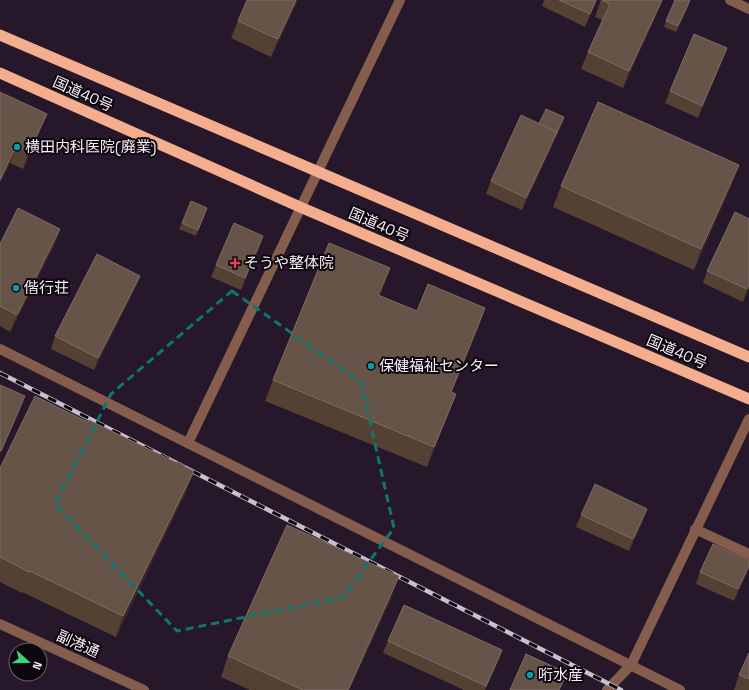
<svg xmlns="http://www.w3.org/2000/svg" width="749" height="690" font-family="'Space Grotesk','Noto Sans JP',sans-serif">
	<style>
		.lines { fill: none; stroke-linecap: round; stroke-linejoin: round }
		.minor { stroke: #845d4c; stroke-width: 10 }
		.tertiary { stroke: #845d4c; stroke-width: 10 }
		.trunk { stroke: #f4ae8e; stroke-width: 11 }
		.rail-casing { stroke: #cabfcd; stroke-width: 4.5 }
		.rail { stroke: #0c060d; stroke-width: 3; stroke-dasharray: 9; stroke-linecap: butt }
		.wall { fill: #554133 }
		.shaded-wall { fill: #3b2826 }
		.building { fill: #675448; stroke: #7e6c64 }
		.marked { fill: none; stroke: #0f766e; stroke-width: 3; stroke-dasharray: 8 5; stroke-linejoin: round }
		.culture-dot { fill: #0f9aa8; stroke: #0c060d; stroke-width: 1.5 }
		.health-dot { fill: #e0444e; stroke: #0c060d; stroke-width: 1.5 }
		.labels { text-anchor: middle; stroke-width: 4; stroke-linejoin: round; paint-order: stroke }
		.street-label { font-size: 15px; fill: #f8eefa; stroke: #0c060d }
		.poi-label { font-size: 15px; fill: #f8eefa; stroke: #0c060d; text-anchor: start }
	</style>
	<rect width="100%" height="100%" fill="#26172a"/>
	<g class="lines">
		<g class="minor">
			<path d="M 730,0 L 749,9"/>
			<path d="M 0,349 L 680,690"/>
			<path d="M 188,443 L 400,0"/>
			<path d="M 695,529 L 749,554"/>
			<path d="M 607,690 L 631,665 L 749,419"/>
		</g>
		<path class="tertiary" d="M 0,624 L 144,690"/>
		<g class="trunk">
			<path d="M 0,35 L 749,357"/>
			<path d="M 0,73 L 300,207 L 749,399"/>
		</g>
		<defs>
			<path id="rail" d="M 0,373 L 621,690"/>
		</defs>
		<use href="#rail" class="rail-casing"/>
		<use href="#rail" class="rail"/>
	</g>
	<g class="wall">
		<path d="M 247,0 L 298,0 L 271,57 L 231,38 L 238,21 Z"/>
		<path d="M 544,0 L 597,0 L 585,27 L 542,6 Z"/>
		<path d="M 601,0 L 663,0 L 623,88 L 581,69 L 588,52 L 602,20 L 595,17 Z"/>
		<path d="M 690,0 L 688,7 L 676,32 L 664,27 L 666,21 Z"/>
		<path d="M 722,61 L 698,118 L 665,103 L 670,91 Z"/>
		<path d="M 0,92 L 40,131 L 23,169 L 10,163 L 0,183 Z"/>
		<path d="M 564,117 L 562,124 L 522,210 L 486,194 L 491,181 L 539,124 Z"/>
		<path d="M 561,186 L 731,186 L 694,270 L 553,207 Z"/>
		<path d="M 207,208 L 196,236 L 179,229 L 182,223 Z"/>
		<path d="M 749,219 L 749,288 L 743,302 L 703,283 L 707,271 Z"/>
		<path d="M 60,229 L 54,246 L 10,332 L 0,326 L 0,244 Z"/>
		<path d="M 263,236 L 259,249 L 241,290 L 211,277 L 216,265 Z"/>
		<path d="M 390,268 L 380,296 L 417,311 L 485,308 L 478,329 L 451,393 L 448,415 L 427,467 L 265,401 L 273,380 Z"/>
		<path d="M 140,276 L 135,288 L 94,370 L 51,349 L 55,336 Z"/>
		<path d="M 0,468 L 186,492 L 116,637 L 22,592 L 22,593 L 0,582 Z"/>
		<path d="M 581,515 L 643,521 L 629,551 L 576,527 Z"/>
		<path d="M 700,572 L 747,573 L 734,601 L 696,584 Z"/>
		<path d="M 392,597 L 349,690 L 250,690 L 221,677 L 228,656 Z"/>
		<path d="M 388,641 L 502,650 L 498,662 L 485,690 L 464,690 L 383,653 Z"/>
		<path d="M 749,653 L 749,690 L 734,690 L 739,675 Z"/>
	</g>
	<g class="shaded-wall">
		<path d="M 296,0 L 298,0 L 271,57 L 278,39 Z"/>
		<path d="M 596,0 L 597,0 L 585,27 L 590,14 Z"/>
		<path d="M 662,0 L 663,0 L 623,88 L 629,71 Z"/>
		<path d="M 690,0 L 688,7 L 676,32 L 678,26 Z"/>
		<path d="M 727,48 L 722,61 L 698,118 L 702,106 Z"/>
		<path d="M 47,114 L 40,131 L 23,169 L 29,152 Z"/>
		<path d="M 564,117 L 562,124 L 553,143 L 555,136 Z"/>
		<path d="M 557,132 L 552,144 L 522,210 L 526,198 Z"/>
		<path d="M 16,146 L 10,163 L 0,183 L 0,180 Z"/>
		<path d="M 739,165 L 731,186 L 694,270 L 701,249 Z"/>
		<path d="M 60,229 L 54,246 L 10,332 L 17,315 Z"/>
		<path d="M 263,236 L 259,249 L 241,290 L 245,278 Z"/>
		<path d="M 390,268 L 382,289 L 371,316 L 378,295 Z"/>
		<path d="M 140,276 L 135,288 L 94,370 L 98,358 Z"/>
		<path d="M 749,285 L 749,288 L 743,302 L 747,289 Z"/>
		<path d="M 485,308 L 478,329 L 443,413 L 451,392 Z"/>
		<path d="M 456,394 L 448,415 L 427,467 L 434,447 Z"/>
		<path d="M 25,396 L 19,413 L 0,455 L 0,453 Z"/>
		<path d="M 194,471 L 186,492 L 116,637 L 123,616 Z"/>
		<path d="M 647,509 L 643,521 L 629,551 L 633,539 Z"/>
		<path d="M 749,566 L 747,573 L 734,601 L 738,589 Z"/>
		<path d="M 399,576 L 392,597 L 349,690 L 348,690 Z"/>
		<path d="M 502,650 L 498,662 L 485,690 Z"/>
		<path d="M 567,673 L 560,690 L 559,690 Z"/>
	</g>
	<g class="building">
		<path d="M 247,0 L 296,0 L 278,39 L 238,21 Z"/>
		<path d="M 559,0 L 596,0 L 590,14 Z"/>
		<path d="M 602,0 L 662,0 L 629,71 L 588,52 L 610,4 Z"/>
		<path d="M 675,0 L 690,0 L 678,26 L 666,21 Z"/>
		<path d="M 694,34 L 727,48 L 702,106 L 670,91 Z"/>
		<path d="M 0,92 L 47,114 L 29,152 L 16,146 L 0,180 Z"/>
		<path d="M 598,102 L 739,165 L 701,249 L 561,186 Z"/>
		<path d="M 546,109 L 564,117 L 555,136 L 557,132 L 539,124 Z"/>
		<path d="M 521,115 L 557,132 L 526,198 L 491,181 Z"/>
		<path d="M 191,201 L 207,208 L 198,230 L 182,223 Z"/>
		<path d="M 18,208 L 60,229 L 17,315 L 0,306 L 0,244 Z"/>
		<path d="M 735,212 L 749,219 L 749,285 L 747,289 L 707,271 Z"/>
		<path d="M 234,223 L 263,236 L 245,278 L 216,265 Z"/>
		<path d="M 329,243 L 390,268 L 378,295 L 417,311 L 428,284 L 485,308 L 451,392 L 456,394 L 434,447 L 273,380 Z"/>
		<path d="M 97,254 L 140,276 L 98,358 L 55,336 Z"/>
		<path d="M 0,385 L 25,396 L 1,451 L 0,451 Z"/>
		<path d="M 35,396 L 88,422 L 89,420 L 194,471 L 123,616 L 30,571 L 29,572 L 0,557 L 0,468 Z"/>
		<path d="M 595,484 L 647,509 L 633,539 L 581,515 Z"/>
		<path d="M 287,525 L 399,576 L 348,690 L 303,690 L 228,656 Z"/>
		<path d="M 713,544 L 749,560 L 749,566 L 738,589 L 700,572 Z"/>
		<path d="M 404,605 L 502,650 L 486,686 L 388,641 Z"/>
		<path d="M 749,653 L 749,679 L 739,675 Z"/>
		<path d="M 526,654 L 567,673 L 559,690 L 510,690 Z"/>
	</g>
	<path class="marked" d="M 232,291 L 361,382 L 394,528 L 343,597 L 177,631 L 55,504 L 111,394 Z"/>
	<g class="culture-dot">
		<circle cx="17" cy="147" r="4"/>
		<circle cx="16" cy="288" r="4"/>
		<circle cx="371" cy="366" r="4"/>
		<circle cx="530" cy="675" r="4"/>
	</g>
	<path class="health-dot" d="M233 257h4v4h4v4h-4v4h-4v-4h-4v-4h4z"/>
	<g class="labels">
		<g class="street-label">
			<text transform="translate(83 94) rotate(24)" y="5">国道40号</text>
			<text transform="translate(379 225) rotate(23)" y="5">国道40号</text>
			<text transform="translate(677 352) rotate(23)" y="5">国道40号</text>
			<text transform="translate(78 644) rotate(24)" y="5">副港通</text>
		</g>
		<g class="poi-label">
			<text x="25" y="152">横田内科医院(廃業)</text>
			<text x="244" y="268">そうや整体院</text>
			<text x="24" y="293">偕行荘</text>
			<text x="379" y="371">保健福祉センター</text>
			<text x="538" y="680">哘水産</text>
		</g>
	</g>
	<g transform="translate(28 662) rotate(111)"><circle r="19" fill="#0c060d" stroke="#6a636c"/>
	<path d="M0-3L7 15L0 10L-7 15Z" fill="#3bd77e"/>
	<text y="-6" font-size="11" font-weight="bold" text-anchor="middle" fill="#f8eefa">N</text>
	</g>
</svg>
